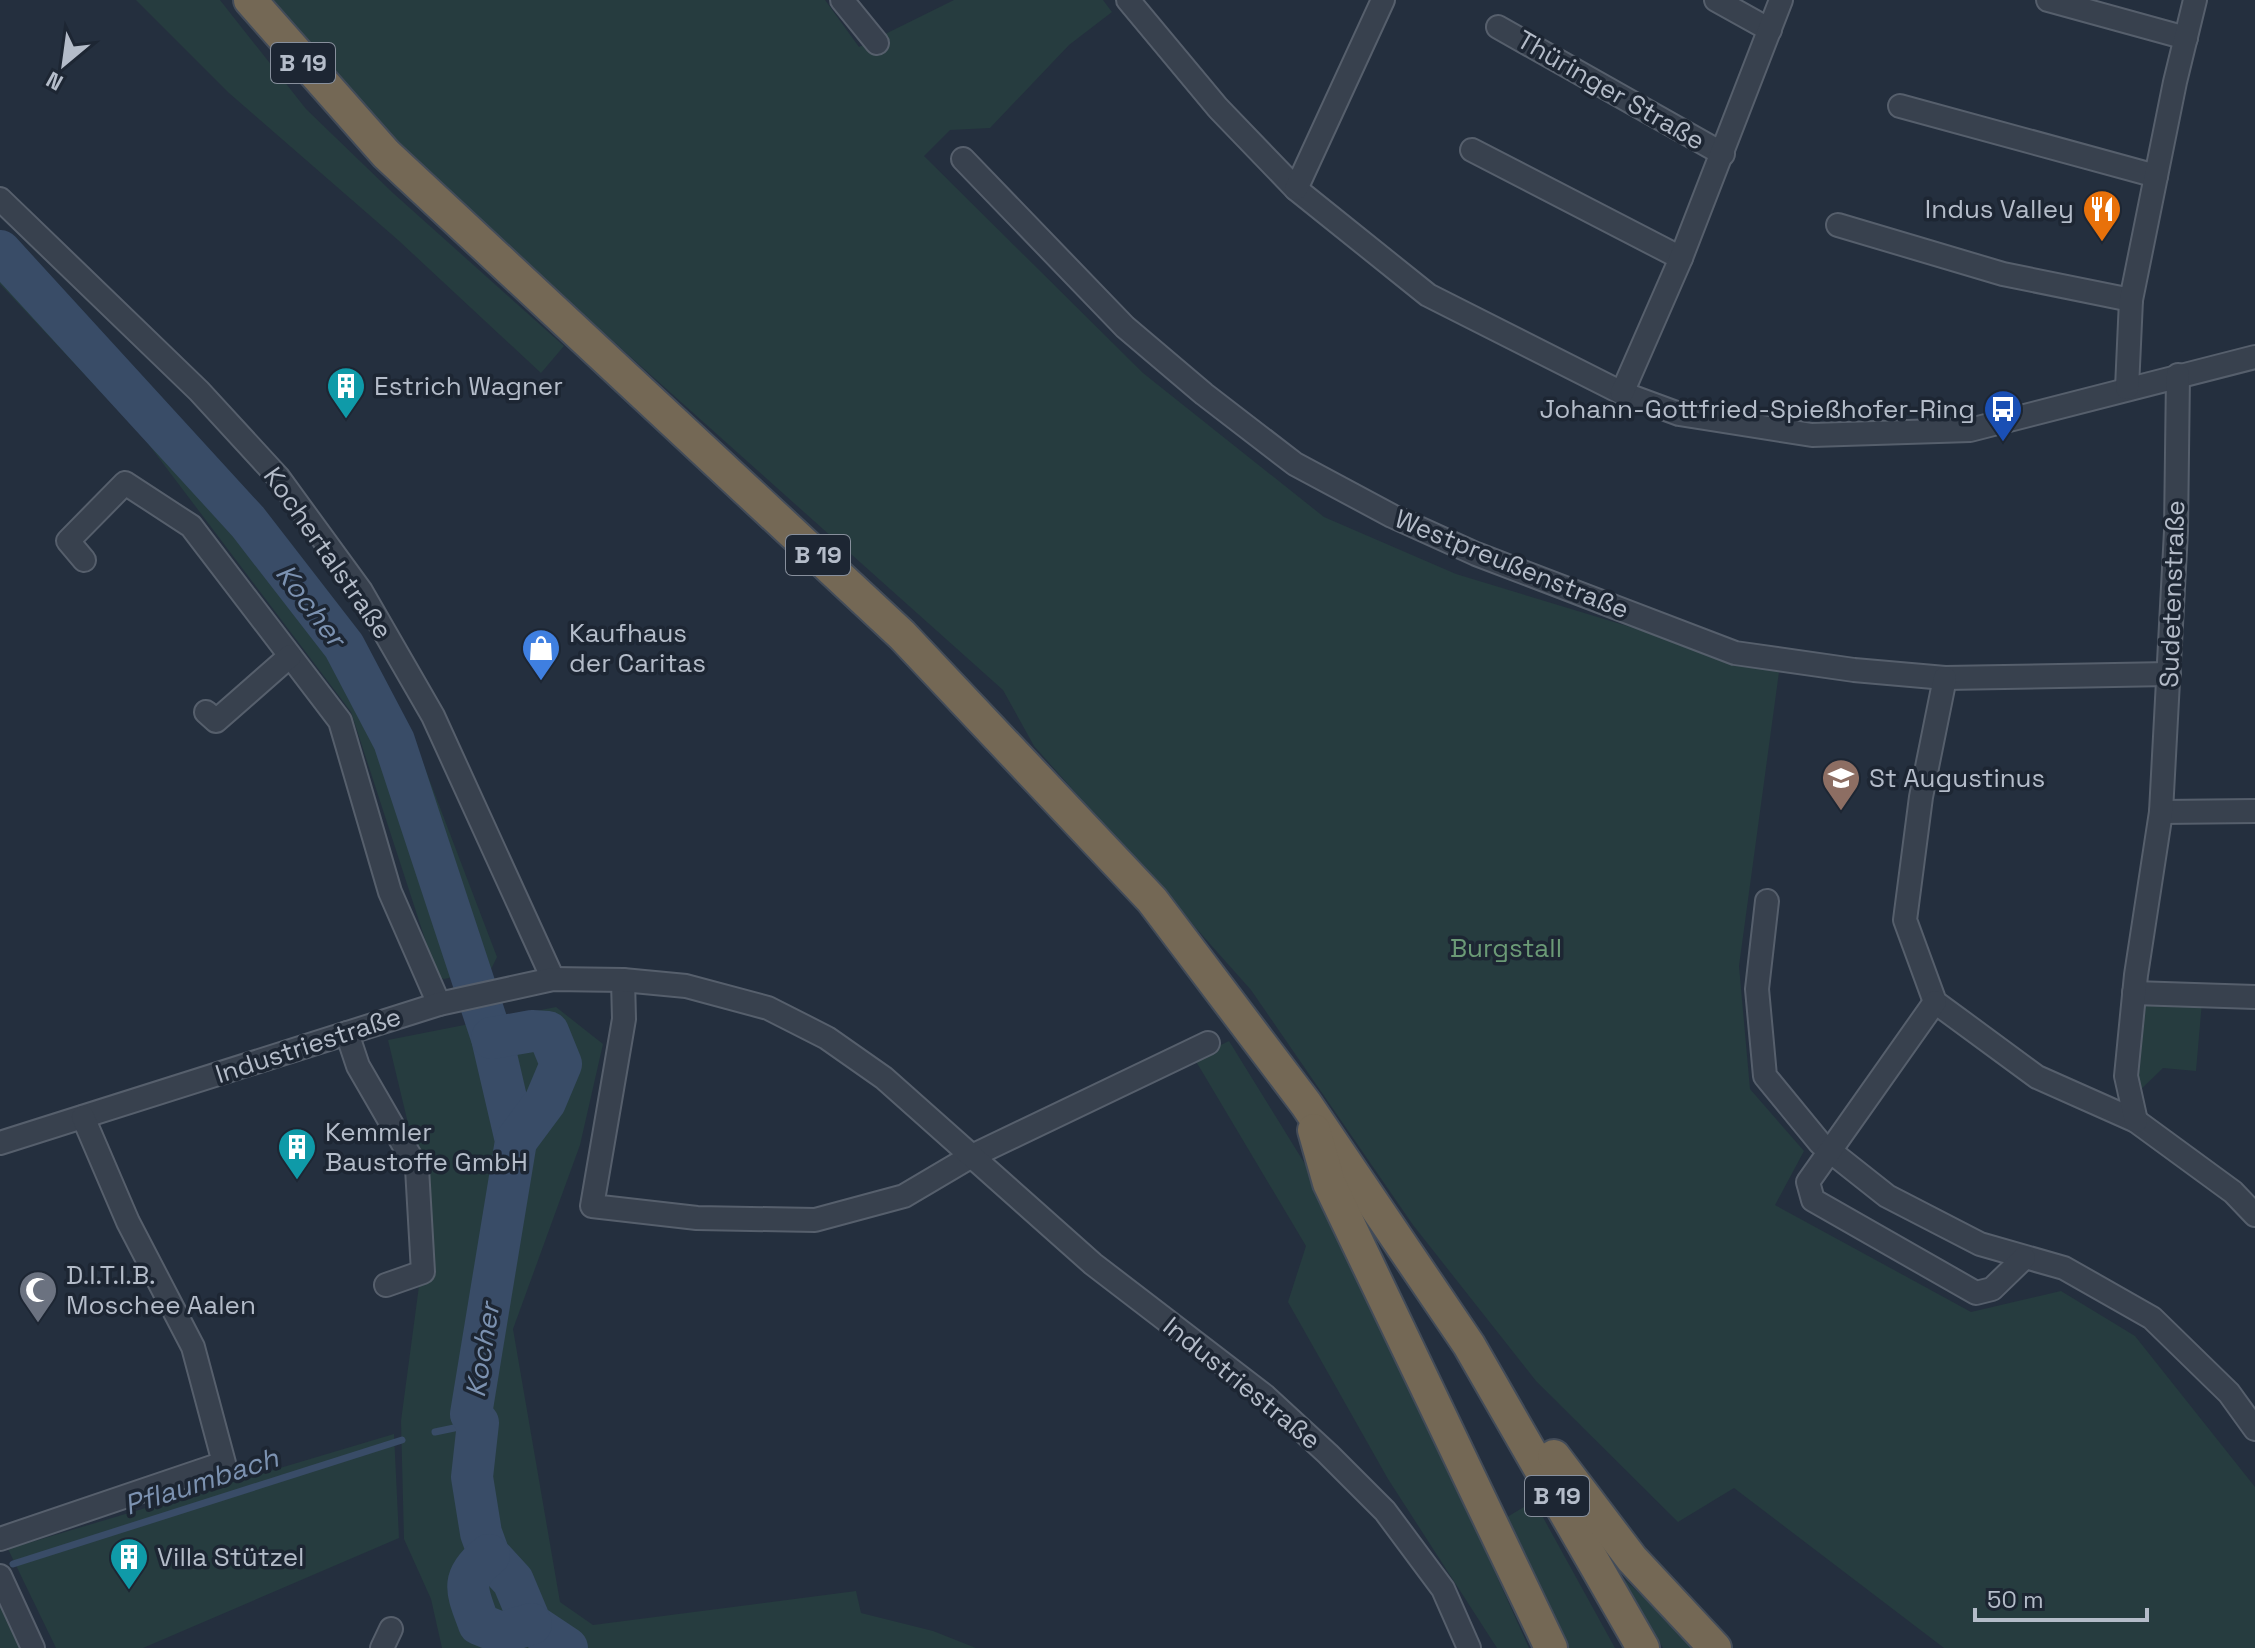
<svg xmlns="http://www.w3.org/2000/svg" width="2255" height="1648" font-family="'Space Grotesk',sans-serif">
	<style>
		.green { fill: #263c3f }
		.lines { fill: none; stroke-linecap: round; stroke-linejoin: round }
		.stream { stroke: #394c67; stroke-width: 7 }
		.river { stroke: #394c67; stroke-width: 42 }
		.minor-casing { stroke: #565f6c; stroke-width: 26 }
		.highway-casing { stroke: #434c59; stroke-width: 36 }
		.minor { stroke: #38414e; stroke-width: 22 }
		.highway { stroke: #746855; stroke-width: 32 }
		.labels { text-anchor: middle; stroke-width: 7; stroke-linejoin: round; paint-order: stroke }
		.shield { fill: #1d2633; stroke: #878f9c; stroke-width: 2 }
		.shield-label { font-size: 24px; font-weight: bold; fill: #b4bcc9 }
		.street-label { font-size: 26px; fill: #b4bcc9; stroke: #1d2633 }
		.poi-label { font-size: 26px; fill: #b4bcc9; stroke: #1d2633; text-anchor: start }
		.park-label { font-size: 26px; fill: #6b9a76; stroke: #1d2633 }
		.water-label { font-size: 28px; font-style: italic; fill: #7c92b1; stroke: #1d2633 }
	</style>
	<rect width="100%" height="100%" fill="#242f3e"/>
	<g class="green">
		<path d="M 136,0 L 220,0 L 306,109 L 393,193 L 564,346 L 541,373 L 398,240 L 229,93 Z"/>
		<path d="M 272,0 L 825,0 L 859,47 L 954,0 L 1103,0 L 1112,12 L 1069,45 L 990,128 L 950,130 L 924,156 L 1143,373 L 1324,517 L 1456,574 L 1779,672 L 1739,966 L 1750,1089 L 1804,1151 L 1775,1205 L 1971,1312 L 2061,1291 L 2135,1336 L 2255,1487 L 2255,1648 L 1944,1648 L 1734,1488 L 1678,1522 L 1536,1381 L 1413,1225 L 1251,990 L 1034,746 L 1003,690 L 426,174 L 343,87 Z"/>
		<path d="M 0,230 L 179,418 L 330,597 L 410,729 L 497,957 L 491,969 L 444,979 L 437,976 L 351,712 L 143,437 L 0,284 Z"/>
		<path d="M 2139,998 L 2202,1002 L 2196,1071 L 2163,1068 L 2136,1094 Z"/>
		<path d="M 556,1007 L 603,1044 L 580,1145 L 513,1329 L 560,1602 L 593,1625 L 856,1591 L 861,1613 L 933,1631 L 976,1648 L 587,1648 L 570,1635 L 545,1648 L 442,1648 L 431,1599 L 404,1539 L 401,1421 L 429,1211 L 388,1040 Z"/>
		<path d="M 1229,1041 L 1305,1164 L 1373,1301 L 1529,1648 L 1497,1648 L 1388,1479 L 1288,1302 L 1306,1246 L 1194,1058 Z"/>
		<path d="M 394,1434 L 399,1538 L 143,1648 L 56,1648 L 8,1549 Z"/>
		<path d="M 1534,1501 L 1615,1648 L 1562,1648 L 1502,1520 Z"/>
		<path d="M 1621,1576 L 1690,1641 L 1695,1648 L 1663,1648 Z"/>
		<path d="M 0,1597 L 24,1648 L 0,1648 Z"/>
	</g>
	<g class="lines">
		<g class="stream">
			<path d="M 435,1432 L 478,1423"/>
			<path d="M 13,1564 L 402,1440"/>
		</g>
		<g class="river">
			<path d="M 0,251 L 248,522 L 344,646 L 394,741 L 492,1038 L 516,1141 L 471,1414 L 478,1423 L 472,1477 L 481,1533 L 489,1555 L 513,1581 L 531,1624 L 567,1648"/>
			<path d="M 492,1038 L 532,1031 L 548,1032 L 561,1064 L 545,1102 L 516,1141"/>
			<path d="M 489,1555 C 459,1579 467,1591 479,1624 L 501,1633 L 531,1624"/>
		</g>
		<defs>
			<g id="minor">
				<path d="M 842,0 L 877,43"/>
				<path d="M 1128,0 L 1218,108 L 1296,189 L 1428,295 L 1622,393 L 1679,414 L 1812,435 L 1970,430 L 2255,357"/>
				<path d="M 1716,0 L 1770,30"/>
				<path d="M 2048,0 L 2186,38"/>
				<path d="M 1498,27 L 1723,154"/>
				<path d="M 1900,106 L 2156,176"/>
				<path d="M 1472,150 L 1681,258"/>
				<path d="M 963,159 L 1125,327 L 1204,394 L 1295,464 L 1392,516 L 1476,554 L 1735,653 L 1854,670 L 1945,678 L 2169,674"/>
				<path d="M 1296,189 L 1383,0"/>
				<path d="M 0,199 L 199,391 L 278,477 L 361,591 L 433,716 L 553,979"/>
				<path d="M 1838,225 L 2003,274 L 2131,300"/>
				<path d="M 2127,388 L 2131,300 L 2175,82 L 2195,0"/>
				<path d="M 1622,393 L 1681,258 L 1781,0"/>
				<path d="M 84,560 L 68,541 L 125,483 L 191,526 L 340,721 L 390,892 L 439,1004"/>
				<path d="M 1945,678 L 1921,797 L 1905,920 L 1935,1002 L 2037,1077 L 2136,1121 L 2233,1192 L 2255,1215"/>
				<path d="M 206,712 L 216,721 L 290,656"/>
				<path d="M 2161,812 L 2255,811"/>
				<path d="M 1767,901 L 1757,989 L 1765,1076 L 1820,1143 L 1887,1196 L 1980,1244 L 2064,1268 L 2152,1318 L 2229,1393 L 2255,1429"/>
				<path d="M 623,980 L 624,1019 L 592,1206 L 697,1218 L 815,1220 L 904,1196 L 970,1157 L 1208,1043"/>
				<path d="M 2134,993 L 2255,997"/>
				<path d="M 1935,1002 L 1808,1182 L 1813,1200 L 1976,1293 L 1992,1289 L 2024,1258"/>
				<path d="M 347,1033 L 358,1066 L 417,1168 L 423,1272 L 386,1285"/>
				<path d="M 2136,1121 L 2126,1076 L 2136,975 L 2161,812 L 2176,531 L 2178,375"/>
				<path d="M 0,1143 L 439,1004 L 553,979 L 623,980 L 686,986 L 768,1008 L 827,1038 L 884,1078 L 1093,1264 L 1265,1396 L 1328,1454 L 1385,1511 L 1443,1589 L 1469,1648"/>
				<path d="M 0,1539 L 224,1463 L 193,1347 L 128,1222 L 83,1117"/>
				<path d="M 0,1576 L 33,1648"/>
				<path d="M 382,1648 L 391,1629"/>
			</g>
			<g id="highway">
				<path d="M 250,0 L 386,154 L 902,635 L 1152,900 L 1306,1104 L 1469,1345 L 1643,1648"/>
				<path d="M 1314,1130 L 1329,1183 L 1551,1648"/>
				<path d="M 1554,1456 L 1632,1559 L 1715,1648"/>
			</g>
		</defs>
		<use href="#minor" class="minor-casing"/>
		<use href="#highway" class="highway-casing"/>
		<use href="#minor" class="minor"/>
		<use href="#highway" class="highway"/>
	</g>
	<defs>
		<symbol id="restaurant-pin" viewBox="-11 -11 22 30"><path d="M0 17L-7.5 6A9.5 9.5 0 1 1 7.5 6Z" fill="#e8710a" stroke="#1d2633"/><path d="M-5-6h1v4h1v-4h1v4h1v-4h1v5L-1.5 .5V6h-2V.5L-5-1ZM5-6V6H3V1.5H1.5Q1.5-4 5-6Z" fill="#fff"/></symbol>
		<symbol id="building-pin" viewBox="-11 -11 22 30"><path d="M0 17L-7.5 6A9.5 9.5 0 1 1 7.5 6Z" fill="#0f9aa8" stroke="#1d2633"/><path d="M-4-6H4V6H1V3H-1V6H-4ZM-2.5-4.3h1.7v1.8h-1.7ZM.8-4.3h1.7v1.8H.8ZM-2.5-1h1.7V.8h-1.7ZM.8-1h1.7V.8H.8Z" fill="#fff"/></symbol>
		<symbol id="bus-pin" viewBox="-11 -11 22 30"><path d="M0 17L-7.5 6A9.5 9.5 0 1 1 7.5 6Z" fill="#1a4fb4" stroke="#1d2633"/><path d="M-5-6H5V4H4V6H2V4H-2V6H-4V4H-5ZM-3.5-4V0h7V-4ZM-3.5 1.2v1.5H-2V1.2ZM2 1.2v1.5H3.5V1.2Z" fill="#fff"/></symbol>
		<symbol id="shop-pin" viewBox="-11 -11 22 30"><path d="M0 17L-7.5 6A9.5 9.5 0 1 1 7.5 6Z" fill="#3f7fe0" stroke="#1d2633"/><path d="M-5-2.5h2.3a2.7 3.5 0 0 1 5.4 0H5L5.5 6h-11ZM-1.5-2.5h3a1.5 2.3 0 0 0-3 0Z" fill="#fff"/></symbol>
		<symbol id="school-pin" viewBox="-11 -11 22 30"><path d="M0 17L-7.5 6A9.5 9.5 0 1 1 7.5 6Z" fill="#8d6e63" stroke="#1d2633"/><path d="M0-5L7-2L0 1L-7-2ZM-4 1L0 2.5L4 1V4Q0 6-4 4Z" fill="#fff"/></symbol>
		<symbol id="mosque-pin" viewBox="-11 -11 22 30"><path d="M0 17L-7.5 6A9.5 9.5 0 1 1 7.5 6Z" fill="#6b7280" stroke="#1d2633"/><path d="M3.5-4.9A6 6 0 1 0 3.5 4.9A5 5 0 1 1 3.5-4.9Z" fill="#fff"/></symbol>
	</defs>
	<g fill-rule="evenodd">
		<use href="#restaurant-pin" x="2080" y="187" width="44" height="60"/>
		<use href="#building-pin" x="324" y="364" width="44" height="60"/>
		<use href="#bus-pin" x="1981" y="387" width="44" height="60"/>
		<use href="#shop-pin" x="519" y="626" width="44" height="60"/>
		<use href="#school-pin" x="1819" y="756" width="44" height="60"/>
		<use href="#building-pin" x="275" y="1125" width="44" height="60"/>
		<use href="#mosque-pin" x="16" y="1268" width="44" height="60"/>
		<use href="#building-pin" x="107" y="1535" width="44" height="60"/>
	</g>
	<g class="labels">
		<g class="shield">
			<rect x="271" y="43" width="64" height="40" rx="6"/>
			<rect x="786" y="535" width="64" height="40" rx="6"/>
			<rect x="1525" y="1476" width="64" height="40" rx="6"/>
		</g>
		<g class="shield-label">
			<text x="303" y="71">B 19</text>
			<text x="818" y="563">B 19</text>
			<text x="1557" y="1504">B 19</text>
		</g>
		<g class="street-label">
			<text transform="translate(1611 90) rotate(30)" y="9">Thüringer Straße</text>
			<text transform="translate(328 553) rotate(55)" y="9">Kochertalstraße</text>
			<text transform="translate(1512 564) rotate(22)" y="9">Westpreußenstraße</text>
			<text transform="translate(2172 594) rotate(-88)" y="9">Sudetenstraße</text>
			<text transform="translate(308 1045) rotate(-18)" y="9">Industriestraße</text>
			<text transform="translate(1242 1383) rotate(39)" y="9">Industriestraße</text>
		</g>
		<g class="poi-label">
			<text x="2074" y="218" text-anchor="end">Indus Valley</text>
			<text x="374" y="395">Estrich Wagner</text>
			<text x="1975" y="418" text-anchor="end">Johann-Gottfried-Spießhofer-Ring</text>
			<text x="569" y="642">Kaufhaus<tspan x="569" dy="30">der Caritas</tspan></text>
			<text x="1869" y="787">St Augustinus</text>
			<text x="325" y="1141">Kemmler<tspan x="325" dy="30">Baustoffe GmbH</tspan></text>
			<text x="66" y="1284">D.I.T.I.B.<tspan x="66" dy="30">Moschee Aalen</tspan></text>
			<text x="157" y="1566">Villa Stützel</text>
		</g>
		<g class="park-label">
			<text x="1506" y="957">Burgstall</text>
		</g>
		<g class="water-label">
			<text transform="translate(311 605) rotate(53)" y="10">Kocher</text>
			<text transform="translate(482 1350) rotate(-81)" y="10">Kocher</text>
			<text transform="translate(201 1481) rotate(-18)" y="10">Pflaumbach</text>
		</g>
	</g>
	<g transform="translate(64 64) rotate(209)" stroke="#1d2633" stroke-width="6" paint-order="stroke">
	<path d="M0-6L14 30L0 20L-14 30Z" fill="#b4bcc9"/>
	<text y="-12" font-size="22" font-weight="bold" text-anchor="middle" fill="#b4bcc9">N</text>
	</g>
	<path d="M1975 1608v12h172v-12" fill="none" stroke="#b4bcc9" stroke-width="4"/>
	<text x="1987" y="1608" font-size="24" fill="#b4bcc9" stroke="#1d2633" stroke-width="6" paint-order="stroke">50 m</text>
</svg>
